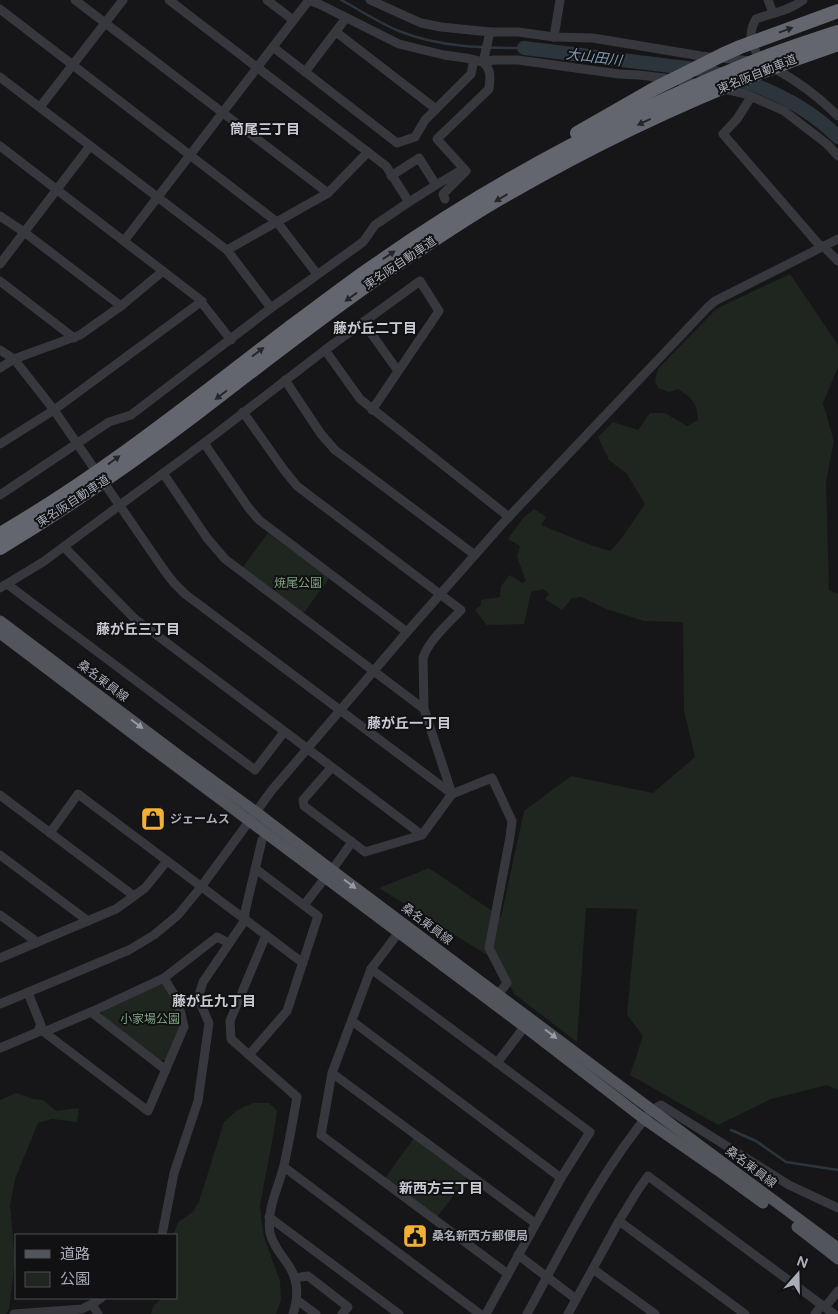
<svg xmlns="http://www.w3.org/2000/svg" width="838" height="1314" font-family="Figtree,'Noto Sans JP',sans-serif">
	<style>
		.green { fill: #1e261f }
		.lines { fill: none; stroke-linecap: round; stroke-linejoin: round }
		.stream { stroke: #2c353c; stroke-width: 2.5 }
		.river { stroke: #2c353c; stroke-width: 14 }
		.minor { stroke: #37383d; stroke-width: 9 }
		.major { stroke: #53555c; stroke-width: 11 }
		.highway { stroke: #63666e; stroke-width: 14 }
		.oneway { fill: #26262a }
		.oneway2 { fill: #979ba6 }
		.labels { text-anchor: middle; stroke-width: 4; stroke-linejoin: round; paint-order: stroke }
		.street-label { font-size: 12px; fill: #a8adb8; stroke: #111113 }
		.park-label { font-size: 12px; fill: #7fa381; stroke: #111113 }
		.poi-label { font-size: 12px; font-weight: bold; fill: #a8adb8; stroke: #111113; text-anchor: start }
		.water-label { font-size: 14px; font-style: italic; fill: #7f9bb3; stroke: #111113 }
		.neighbourhood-label { font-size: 14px; font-weight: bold; fill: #c9ccd4; stroke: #111113 }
	</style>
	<rect width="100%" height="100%" fill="#161618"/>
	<g class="green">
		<path d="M 790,274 L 838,345 L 838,367 L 823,403 L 834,441 L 826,481 L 829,590 L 838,594 L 838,1090 L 827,1085 L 771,1099 L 718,1125 L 630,1075 L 643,1036 L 627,1015 L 637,909 L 586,908 L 577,1042 L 514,994 L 500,963 L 379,888 L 429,868 L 501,917 L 524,811 L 571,776 L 653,793 L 695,757 L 684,710 L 683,622 L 644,621 L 606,609 L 581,597 L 572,598 L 562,610 L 545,599 L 549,594 L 543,589 L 531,592 L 524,624 L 487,625 L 475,610 L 481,605 L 481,600 L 500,597 L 501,586 L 510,575 L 522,583 L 526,581 L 517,557 L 520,546 L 508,539 L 524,517 L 534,509 L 546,517 L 541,525 L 588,544 L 610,551 L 621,539 L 645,504 L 627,474 L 609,460 L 598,437 L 613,422 L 638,430 L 650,413 L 665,413 L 687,426 L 698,420 C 698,404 692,398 678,389 L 669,392 L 658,388 L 655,381 L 658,369 L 716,309 Z"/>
		<path d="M 268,533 L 328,577 L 328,580 L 305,611 L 301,613 L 244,569 L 243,567 Z"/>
		<path d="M 161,983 L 164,985 L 174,1002 L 180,1026 L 167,1060 L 160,1060 L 102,1016 L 102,1011 Z"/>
		<path d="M 16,1093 L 33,1099 L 43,1100 L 56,1111 L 79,1108 L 77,1122 L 52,1119 L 38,1123 L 15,1179 L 10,1206 L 15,1259 L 9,1309 L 6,1314 L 0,1314 L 0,1100 Z"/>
		<path d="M 253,1103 L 269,1103 L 277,1111 L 274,1131 L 260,1205 L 263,1233 L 268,1248 L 280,1281 L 281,1300 L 276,1314 L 151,1314 L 154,1305 L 162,1298 L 176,1298 L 176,1235 L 173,1235 L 178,1222 L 193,1212 L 199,1202 L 224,1122 L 237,1110 Z"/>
		<path d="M 414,1138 L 467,1178 L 437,1217 L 385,1178 Z"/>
	</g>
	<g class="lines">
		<g class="stream">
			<path d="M 341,0 C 360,10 379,23 399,31 C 438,47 482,48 524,48"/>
			<path d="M 731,1130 L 756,1141 L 786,1162 L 838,1170"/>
		</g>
		<path class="river" d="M 524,48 L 703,70 C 753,81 801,100 838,137"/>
		<g class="minor">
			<path d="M 75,0 L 328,193"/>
			<path d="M 169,0 L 386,166 L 409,202"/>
			<path d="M 267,0 L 293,20"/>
			<path d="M 370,0 L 421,23 L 441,27 L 490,32 L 518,32 L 554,37 L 593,38 L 701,56 L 751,61"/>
			<path d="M 768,0 L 773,13"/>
			<path d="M 0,9 L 277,222 L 317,274"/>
			<path d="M 336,32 L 436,109"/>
			<path d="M 554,37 L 560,0"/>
			<path d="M 273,47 L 397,143 L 415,137 L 425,120 L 471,74 L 474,60"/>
			<path d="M 760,61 C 753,44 746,37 756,19 C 772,13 789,11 803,0"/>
			<path d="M 772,67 C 796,80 819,97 838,116"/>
			<path d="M 305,72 L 346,18"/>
			<path d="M 0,77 L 227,250 L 271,308"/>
			<path d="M 720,88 L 746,94 L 784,111 L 827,144 L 838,156"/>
			<path d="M 751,97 L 737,119 L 723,134 L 821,247"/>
			<path d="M 40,107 L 123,0"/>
			<path d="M 0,146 L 198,298 L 231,340"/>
			<path d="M 436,185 L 463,169"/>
			<path d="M 445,199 L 443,194 L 466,171 L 437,139 L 489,89 C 490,77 492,71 483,62 L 490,32"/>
			<path d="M 0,216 L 24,232 L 121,306"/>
			<path d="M 124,241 L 309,0 L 319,4 L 399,44 L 444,55 L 466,58 L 483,62 L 494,60 L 518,60 L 619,74 L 639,75 L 664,78 L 698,84"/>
			<path d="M 823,246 L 838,261"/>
			<path d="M 227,250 L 328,193 L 368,152"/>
			<path d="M 0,264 L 90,146"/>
			<path d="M 0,281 L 74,338"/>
			<path d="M 363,322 L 398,371"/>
			<path d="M 0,350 L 14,359 L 54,410 L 164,570 L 174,583 L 185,594 L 452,794 L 492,778 L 512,821 L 510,837 L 489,948 L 507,983 L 498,995"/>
			<path d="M 325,350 L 360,399 L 509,517"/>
			<path d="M 0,368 L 14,359 L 80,335 L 121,306 L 163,271"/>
			<path d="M 285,380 L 321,434 L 335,450 L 475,555"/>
			<path d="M 243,412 L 284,470 L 297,486 L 461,610 C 449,623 428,641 423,658 L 424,709 L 452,794 L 422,835 L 365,852 L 352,842 L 332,870"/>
			<path d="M 204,443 L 248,507 L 259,520 L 407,632"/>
			<path d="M 0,444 L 54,410 L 202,301"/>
			<path d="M 163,473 L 207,538 L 225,559 L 424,709"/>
			<path d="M 0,495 L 109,422 L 131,415 L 271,308 L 363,242 L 375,225 L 409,202 L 436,185 L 419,158 L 391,176"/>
			<path d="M 64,547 L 134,618 L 422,835"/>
			<path d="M 7,584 L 255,770 L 284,732"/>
			<path d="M 0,588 L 43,562 L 204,443 L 325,350 L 420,281 L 439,311 L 372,410"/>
			<path d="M 331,768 L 303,800 L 304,806 L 352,842"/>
			<path d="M 0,795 L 134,896"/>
			<path d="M 50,833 L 78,794 L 303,963"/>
			<path d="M 0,855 L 88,921"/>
			<path d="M 304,905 L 325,878"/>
			<path d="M 0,915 L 37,942"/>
			<path d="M 399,932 L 371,969 L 332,1073 L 321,1135 L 508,1274"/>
			<path d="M 266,935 L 230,1021 L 231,1039 L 297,1097 C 293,1120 289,1143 284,1165 C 279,1187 266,1209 270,1233 C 273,1245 280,1253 287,1263 C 298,1278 299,1296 293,1314"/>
			<path d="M 0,958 L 116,909 L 134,896 L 145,888 L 167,861"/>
			<path d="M 371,969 L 590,1132 L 561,1178 L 486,1314"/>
			<path d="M 28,993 L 41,1025 L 39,1029"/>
			<path d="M 0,1004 L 129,950 L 154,935 L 178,915 L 201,887 L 272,790 L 407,632 L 503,523 L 708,307 L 715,301 L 838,239"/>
			<path d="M 91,1012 L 166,1070"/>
			<path d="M 352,1021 L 561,1178"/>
			<path d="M 44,1032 L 148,1111 L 184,1027 L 178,1001 L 164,978"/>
			<path d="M 0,1048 L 38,1032 L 39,1029 L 44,1032 L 91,1012 L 164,978 L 217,937 L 229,943"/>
			<path d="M 249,1055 L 287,1011 L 318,916 L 256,869"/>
			<path d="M 497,1063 L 525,1026"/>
			<path d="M 332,1073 L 535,1223"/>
			<path d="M 284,1167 L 480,1314"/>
			<path d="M 269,1217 L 399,1314"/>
			<path d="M 619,1221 L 745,1314"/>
			<path d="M 162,1235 L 174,1173 L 198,1101 L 209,1023 L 198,998 L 203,982 L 245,920 L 245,912 L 262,840"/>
			<path d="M 518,1255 L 576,1299"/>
			<path d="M 593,1269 L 655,1314"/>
			<path d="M 295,1278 L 308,1276 L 348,1307 L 342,1314"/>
			<path d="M 297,1300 L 316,1314"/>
			<path d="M 92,1304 L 98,1314"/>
			<path d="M 825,1307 L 838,1291"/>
			<path d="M 14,1314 L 82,1309 L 92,1304 L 101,1298"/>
			<path d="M 527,1314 C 565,1244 600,1172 652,1110 L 661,1105 L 789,1185 L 838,1208"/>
			<path d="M 568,1314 L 619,1221 L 638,1190 L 648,1176 L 834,1314"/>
			<path d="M 815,1314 L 822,1305"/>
		</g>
		<g class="major">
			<path d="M 0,621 L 182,758 L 256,812 L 332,870 L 652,1110 L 838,1248"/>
			<path d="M 0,633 L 145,743 L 529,1030 L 644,1119 L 723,1174 L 763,1203"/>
			<path d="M 797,1227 L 838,1259"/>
		</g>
		<g class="highway">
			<path d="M 577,133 L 654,89 L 722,55 L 740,47 L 838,11"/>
			<path d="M 0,534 C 102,475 195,400 289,328 C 320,306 349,282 381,261 C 494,182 617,117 745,65 C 776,52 807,42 838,32"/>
			<path d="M 0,548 C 66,508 130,464 192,417 C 256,368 319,318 386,272 C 425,246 465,218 506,195 C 611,134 723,83 838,44"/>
		</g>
	</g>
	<defs><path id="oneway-solid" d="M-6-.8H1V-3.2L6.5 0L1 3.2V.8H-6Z" transform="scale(1.25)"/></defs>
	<g class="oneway">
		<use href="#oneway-solid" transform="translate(786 30) rotate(-20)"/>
		<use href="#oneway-solid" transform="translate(644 122) rotate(155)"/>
		<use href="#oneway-solid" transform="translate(501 198) rotate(149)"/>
		<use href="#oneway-solid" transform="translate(389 255) rotate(-34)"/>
		<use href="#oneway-solid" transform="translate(351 297) rotate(144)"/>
		<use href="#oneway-solid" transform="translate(258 352) rotate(-37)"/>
		<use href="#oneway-solid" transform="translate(221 395) rotate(143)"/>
		<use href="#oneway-solid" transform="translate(114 460) rotate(-36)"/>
	</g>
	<g class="oneway2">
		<use href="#oneway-solid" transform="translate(137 724) rotate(37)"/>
		<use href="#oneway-solid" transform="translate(350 884) rotate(37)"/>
		<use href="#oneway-solid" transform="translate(551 1034) rotate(37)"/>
	</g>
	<defs>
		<symbol id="shop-square" viewBox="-11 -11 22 22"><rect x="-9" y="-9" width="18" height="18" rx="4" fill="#f2b134" stroke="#111113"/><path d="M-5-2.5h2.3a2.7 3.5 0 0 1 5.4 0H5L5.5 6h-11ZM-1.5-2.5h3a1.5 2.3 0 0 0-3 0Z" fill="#111"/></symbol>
		<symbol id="civic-square" viewBox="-11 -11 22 22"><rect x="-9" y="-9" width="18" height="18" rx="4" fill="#f2b134" stroke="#111113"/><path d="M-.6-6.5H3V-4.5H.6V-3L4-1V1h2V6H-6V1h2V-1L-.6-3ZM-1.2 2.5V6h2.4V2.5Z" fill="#111"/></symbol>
	</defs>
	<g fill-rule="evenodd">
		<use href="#shop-square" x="139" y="805" width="28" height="28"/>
		<use href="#civic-square" x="401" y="1222" width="28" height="28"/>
	</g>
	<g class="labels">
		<g class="street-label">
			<text transform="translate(757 74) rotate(-22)" y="4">東名阪自動車道</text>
			<text transform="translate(400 263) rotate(-34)" y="4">東名阪自動車道</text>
			<text transform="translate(73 501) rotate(-33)" y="4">東名阪自動車道</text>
			<text transform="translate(103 681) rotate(37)" y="4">桑名東員線</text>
			<text transform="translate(427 924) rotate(37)" y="4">桑名東員線</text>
			<text transform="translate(751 1167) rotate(37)" y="4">桑名東員線</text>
		</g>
		<g class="park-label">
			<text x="298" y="587">焼尾公園</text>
			<text x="150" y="1023">小家場公園</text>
		</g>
		<g class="poi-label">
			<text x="170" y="823">ジェームス</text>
			<text x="432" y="1240">桑名新西方郵便局</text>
		</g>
		<g class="water-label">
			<text transform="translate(594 57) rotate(7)" y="5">大山田川</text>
		</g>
		<g class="neighbourhood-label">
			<text x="265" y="134">筒尾三丁目</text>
			<text x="375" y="333">藤が丘二丁目</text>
			<text x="138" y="634">藤が丘三丁目</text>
			<text x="409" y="728">藤が丘一丁目</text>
			<text x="214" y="1006">藤が丘九丁目</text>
			<text x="441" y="1193">新西方三丁目</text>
		</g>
	</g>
	<rect x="15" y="1234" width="162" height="65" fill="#111113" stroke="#4d4f55"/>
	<rect x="25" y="1250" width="25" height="8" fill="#53555c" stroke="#4d4f55"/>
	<text x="60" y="1259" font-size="15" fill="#a8adb8">道路</text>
	<rect x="25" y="1272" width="25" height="15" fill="#1e261f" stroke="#4d4f55"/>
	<text x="60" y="1284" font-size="15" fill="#a8adb8">公園</text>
	<g transform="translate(798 1274) rotate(20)" stroke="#111113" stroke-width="4" paint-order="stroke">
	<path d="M0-4L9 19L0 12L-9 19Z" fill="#a8adb8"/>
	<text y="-8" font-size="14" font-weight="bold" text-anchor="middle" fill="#a8adb8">N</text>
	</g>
</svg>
